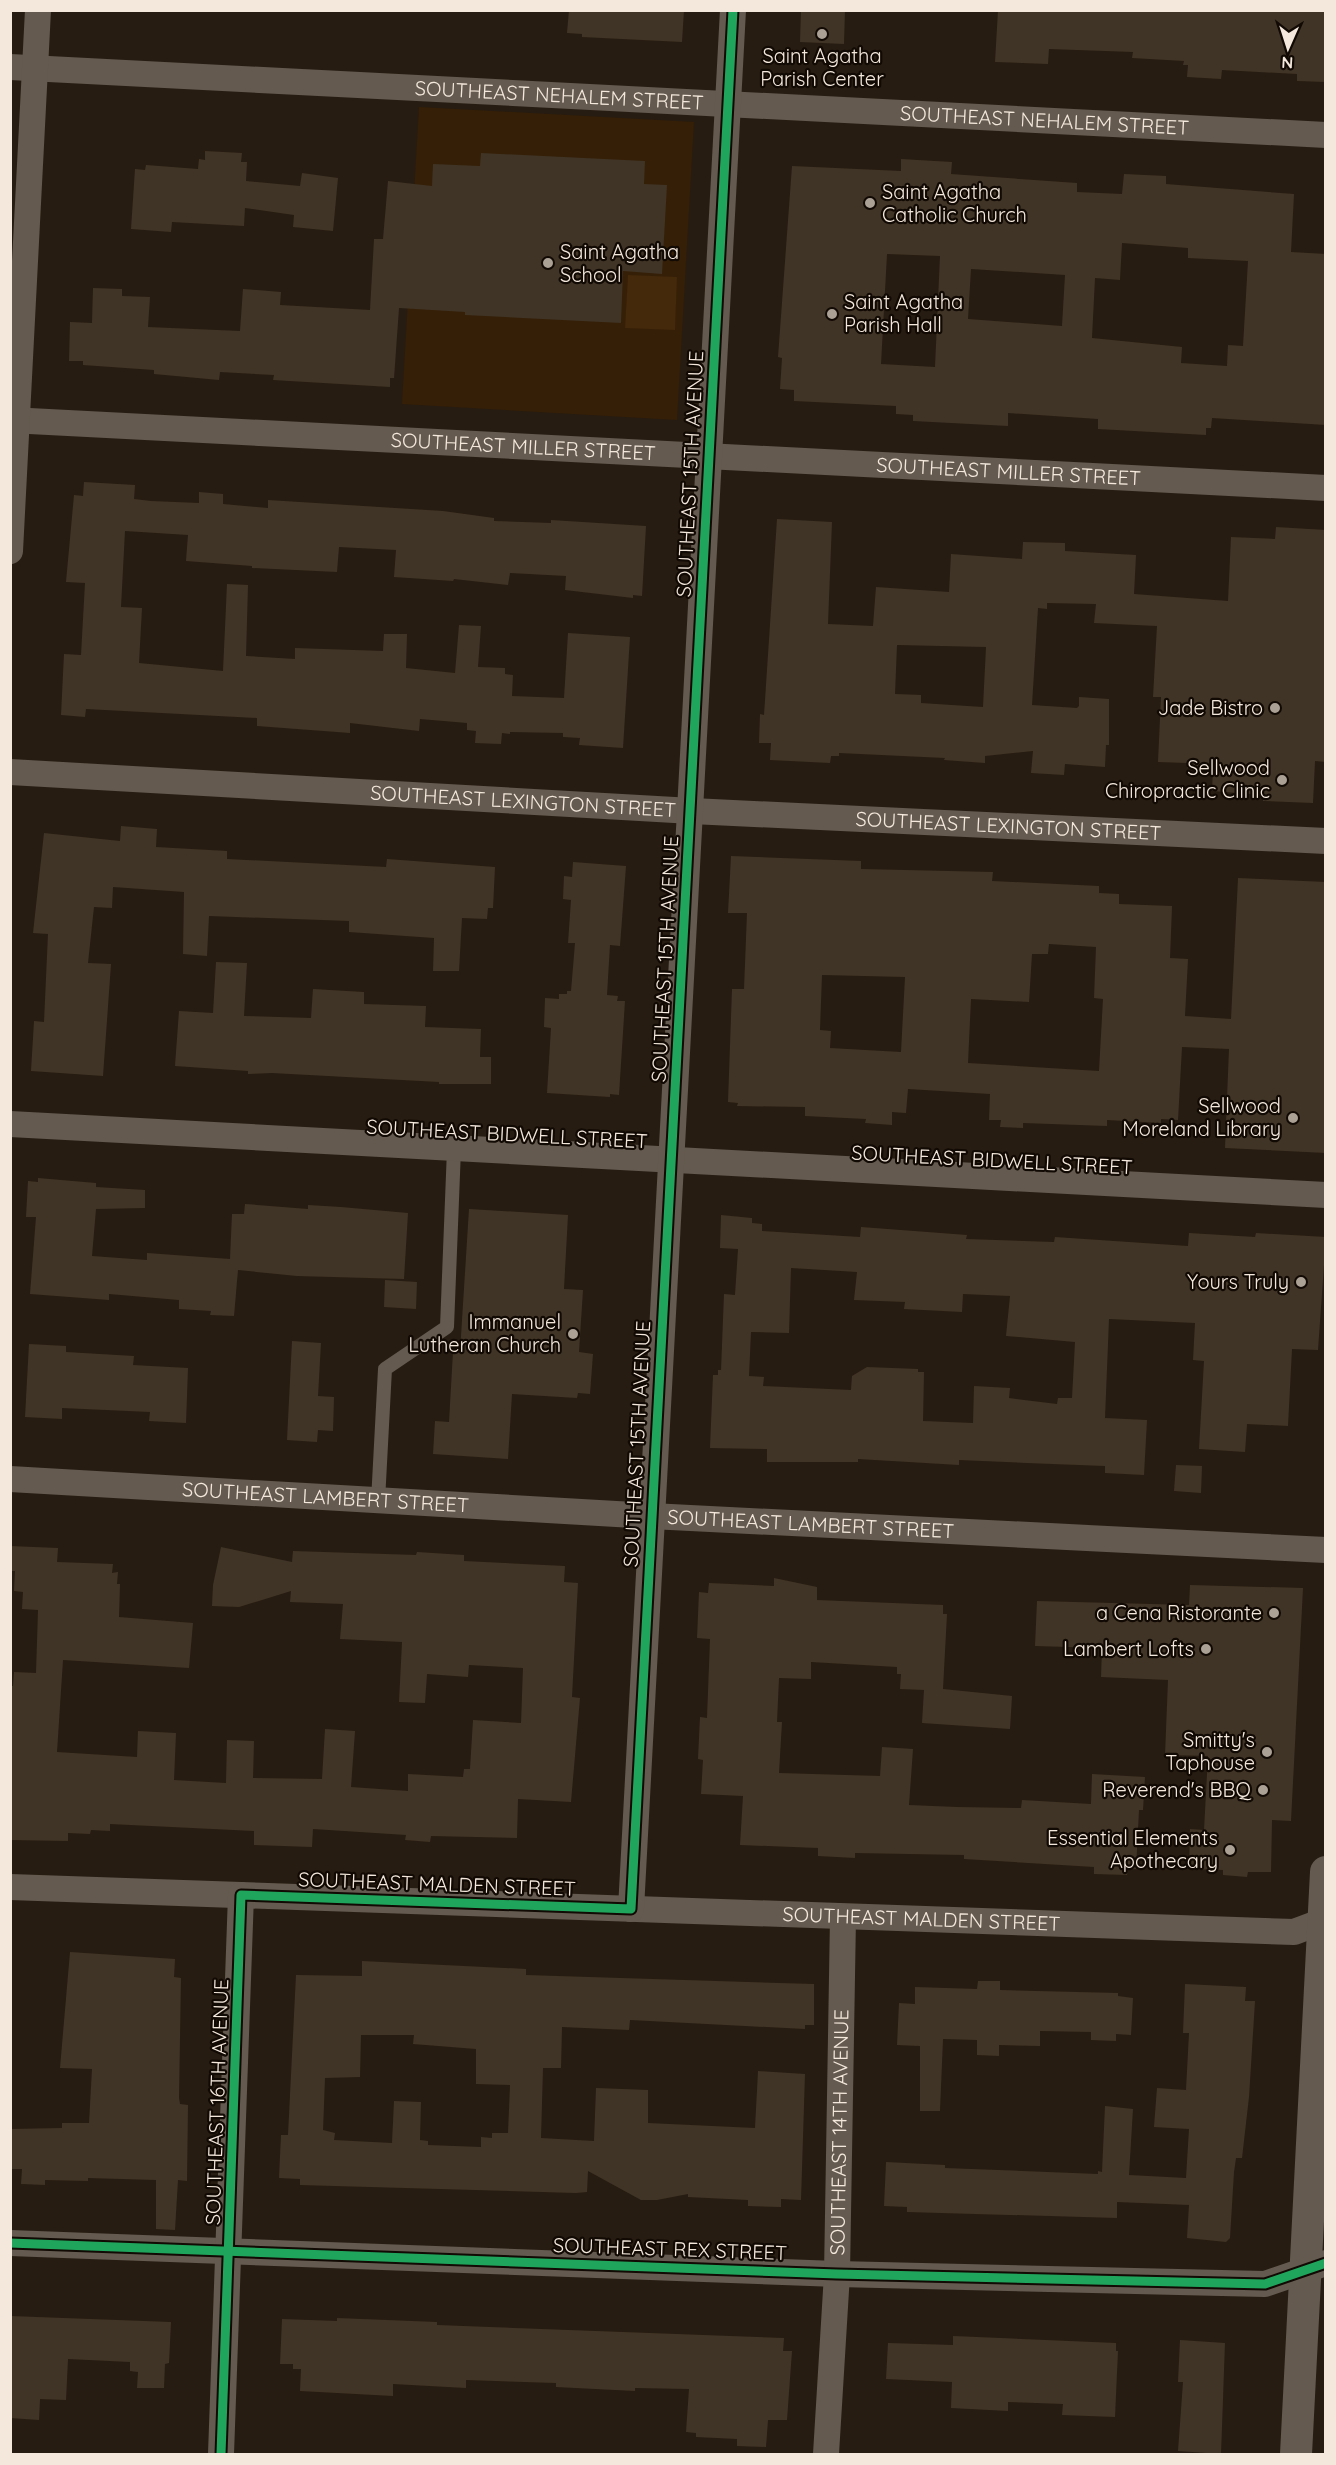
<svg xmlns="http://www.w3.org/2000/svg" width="1336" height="2465" font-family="Quicksand,sans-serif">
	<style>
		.built { fill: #351f07 }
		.green { fill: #44290b }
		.building { fill: #403426; fill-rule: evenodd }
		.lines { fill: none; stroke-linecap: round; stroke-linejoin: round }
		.service { stroke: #645a4f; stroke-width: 14 }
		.minor { stroke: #645a4f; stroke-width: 26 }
		.tertiary { stroke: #645a4f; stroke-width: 32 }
		.cycleway-casing { stroke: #110903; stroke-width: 13 }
		.cycleway { stroke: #20a55d; stroke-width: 9 }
		.poi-dot { fill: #aca195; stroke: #110903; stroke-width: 2 }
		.labels { text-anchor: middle; stroke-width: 4.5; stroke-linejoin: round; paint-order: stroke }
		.poi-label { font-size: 20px; fill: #f4e8dc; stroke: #110903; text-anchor: end }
		.street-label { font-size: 20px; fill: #f4e8dc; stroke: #110903 }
	</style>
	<rect width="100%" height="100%" fill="#271c11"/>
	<path class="built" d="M 419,107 L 694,122 L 677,420 L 402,404 Z"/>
	<path class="green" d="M 628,275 L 677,277 L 675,330 L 625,328 Z"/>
	<g class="building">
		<path d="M 569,10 L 684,10 L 682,42 L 582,37 L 582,34 L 567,33 Z"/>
		<path d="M 801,10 L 845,10 L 844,44 L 800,42 Z"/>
		<path d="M 998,10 L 1326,10 L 1326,82 L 1297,81 L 1297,74 L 1222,70 L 1221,79 L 1187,77 L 1188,65 L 1183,65 L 1184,61 L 1132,58 L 1133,52 L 1049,49 L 1048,64 L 995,62 Z"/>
		<path d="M 205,151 L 242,153 L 241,162 L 247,162 L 246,181 L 300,186 L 302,173 L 338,178 L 333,231 L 293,227 L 294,215 L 245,208 L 244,226 L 172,222 L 171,232 L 131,229 L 135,169 L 145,170 L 146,165 L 198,169 L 199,159 L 205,160 Z"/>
		<path d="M 481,153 L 645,161 L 644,184 L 667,185 L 662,274 L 623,271 L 621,323 L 465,315 L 465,312 L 399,308 L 394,378 L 390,378 L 390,387 L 273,380 L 274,375 L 220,372 L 219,380 L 154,374 L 154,370 L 83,365 L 83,361 L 69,361 L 70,322 L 92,323 L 93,288 L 122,289 L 122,296 L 150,297 L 148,327 L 240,331 L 243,289 L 281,292 L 280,305 L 370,310 L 374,239 L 383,239 L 388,181 L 432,186 L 433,164 L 480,166 Z"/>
		<path d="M 901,159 L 952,162 L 951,174 L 1077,183 L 1077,192 L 1122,194 L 1124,174 L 1166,176 L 1166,184 L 1294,194 L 1291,252 L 1326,254 L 1326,425 L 1212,418 L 1211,428 L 1206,428 L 1206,435 L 1098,429 L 1098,419 L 1008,413 L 1008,426 L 913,421 L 913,415 L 896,414 L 896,406 L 794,401 L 794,390 L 780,389 L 782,358 L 778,357 L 792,166 L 901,171 ZM 1122,243 L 1188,248 L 1188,258 L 1248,261 L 1243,346 L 1228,345 L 1227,366 L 1181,363 L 1182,347 L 1092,338 L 1095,278 L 1120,280 ZM 887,254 L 940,256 L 935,367 L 881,364 ZM 971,269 L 1065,275 L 1062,326 L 968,319 Z"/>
		<path d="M 84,482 L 135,485 L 134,499 L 151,501 L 199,503 L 199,492 L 223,494 L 223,504 L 268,508 L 268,500 L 443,511 L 494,518 L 494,521 L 551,523 L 551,520 L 646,526 L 642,596 L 633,595 L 633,598 L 565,590 L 566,576 L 510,573 L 508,585 L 454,579 L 453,581 L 394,577 L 396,550 L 339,547 L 337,572 L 252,568 L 252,566 L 186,561 L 188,535 L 125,531 L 121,607 L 142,608 L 139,663 L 223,671 L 227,584 L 248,585 L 246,656 L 295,659 L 295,648 L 383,651 L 384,634 L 407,634 L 406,668 L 455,673 L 459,625 L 481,626 L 478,667 L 505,668 L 505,674 L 513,675 L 512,696 L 564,698 L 568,633 L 630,637 L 623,748 L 579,745 L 580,738 L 563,737 L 563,733 L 510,732 L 510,734 L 502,733 L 501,744 L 475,743 L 476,731 L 467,730 L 467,723 L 420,719 L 419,731 L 350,723 L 350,733 L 257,726 L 257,718 L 86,709 L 85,717 L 61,715 L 64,654 L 81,655 L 85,583 L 66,582 L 74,495 L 83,496 Z"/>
		<path d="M 777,519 L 832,522 L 828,624 L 873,626 L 876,587 L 949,592 L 951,554 L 1022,559 L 1023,542 L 1065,543 L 1065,551 L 1136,555 L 1134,594 L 1228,601 L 1231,537 L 1275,539 L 1276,527 L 1326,530 L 1326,762 L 1315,761 L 1313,803 L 1263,801 L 1263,795 L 1212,791 L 1213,769 L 1187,768 L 1187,763 L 1158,762 L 1161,697 L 1153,697 L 1157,626 L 1094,623 L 1096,604 L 1047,603 L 1047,609 L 1038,608 L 1032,705 L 1077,708 L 1079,706 L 1079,697 L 1109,699 L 1109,745 L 1106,745 L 1105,767 L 1065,764 L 1064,775 L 1031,773 L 1033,751 L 985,756 L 985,763 L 944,760 L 945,758 L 839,753 L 839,756 L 831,756 L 830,763 L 770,760 L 771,743 L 759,743 L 760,714 L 764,715 ZM 897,645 L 986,647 L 983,707 L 921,703 L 921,695 L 895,694 Z"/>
		<path d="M 121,826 L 157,829 L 156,847 L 227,851 L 227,859 L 386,867 L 387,859 L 495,867 L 493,908 L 488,908 L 487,919 L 462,918 L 459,971 L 433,971 L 434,938 L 349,932 L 349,921 L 209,916 L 207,956 L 183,954 L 184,892 L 113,887 L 112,908 L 94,907 L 88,963 L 111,964 L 103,1076 L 31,1071 L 34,1021 L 44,1022 L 48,934 L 33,933 L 44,833 L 120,841 Z"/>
		<path d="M 731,856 L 861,861 L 861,869 L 993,872 L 992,881 L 1099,886 L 1099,893 L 1119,894 L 1119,904 L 1172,906 L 1170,958 L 1188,959 L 1185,1016 L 1231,1019 L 1238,878 L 1326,882 L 1326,1153 L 1225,1148 L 1229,1049 L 1182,1047 L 1178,1120 L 1161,1119 L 1161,1123 L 1107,1120 L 1107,1126 L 1023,1123 L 1023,1128 L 1000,1127 L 1001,1120 L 989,1120 L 990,1094 L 908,1089 L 906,1113 L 892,1112 L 892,1125 L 865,1123 L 866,1119 L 805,1116 L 805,1107 L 737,1106 L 738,1103 L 728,1102 L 732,989 L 744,989 L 747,913 L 728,913 ZM 1049,944 L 1096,947 L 1094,998 L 1103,999 L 1099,1071 L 968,1063 L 971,999 L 1029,1002 L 1032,954 L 1048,954 ZM 822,975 L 905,977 L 901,1052 L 830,1048 L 831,1031 L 820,1030 Z"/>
		<path d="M 573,862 L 626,866 L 620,946 L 610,945 L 607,995 L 618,996 L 617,1001 L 625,1001 L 619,1095 L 610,1094 L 610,1097 L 547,1093 L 551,1028 L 544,1027 L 545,998 L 559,999 L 559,994 L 567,994 L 567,991 L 571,991 L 575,943 L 568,943 L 571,900 L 563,899 L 564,876 L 572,877 Z"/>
		<path d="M 216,962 L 247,963 L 244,1016 L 311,1018 L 313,989 L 364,992 L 364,1004 L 426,1006 L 425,1027 L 481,1029 L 480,1057 L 491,1057 L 491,1084 L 439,1084 L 439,1082 L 272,1073 L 248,1074 L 248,1071 L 175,1066 L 179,1011 L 213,1013 Z"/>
		<path d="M 38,1178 L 96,1183 L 96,1187 L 145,1190 L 145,1208 L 96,1209 L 92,1256 L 147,1260 L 147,1253 L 230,1259 L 232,1214 L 244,1214 L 245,1204 L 308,1209 L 308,1205 L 341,1207 L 408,1213 L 404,1279 L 297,1276 L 238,1270 L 234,1316 L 210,1315 L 211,1311 L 179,1309 L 179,1300 L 109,1294 L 109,1300 L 30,1294 L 36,1217 L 26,1217 L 28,1181 L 38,1182 Z"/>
		<path d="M 469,1209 L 568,1215 L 564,1289 L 583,1290 L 579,1352 L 593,1354 L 590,1394 L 578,1393 L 577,1398 L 512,1394 L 508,1459 L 433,1454 L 435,1421 L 449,1422 L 453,1352 L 460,1352 Z"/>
		<path d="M 721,1215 L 752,1218 L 752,1223 L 762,1224 L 762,1231 L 860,1237 L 861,1227 L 967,1235 L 966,1239 L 1054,1242 L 1055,1237 L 1188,1246 L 1189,1233 L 1255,1237 L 1256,1233 L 1326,1237 L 1318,1350 L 1292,1349 L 1288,1426 L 1247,1424 L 1245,1452 L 1199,1449 L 1204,1361 L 1193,1360 L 1195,1323 L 1109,1319 L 1105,1418 L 1147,1420 L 1144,1475 L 1105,1473 L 1105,1466 L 1027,1463 L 959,1460 L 959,1465 L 858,1459 L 858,1462 L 767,1462 L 767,1449 L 710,1448 L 713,1375 L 718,1375 L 718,1370 L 721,1370 L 724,1294 L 735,1295 L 738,1249 L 720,1248 ZM 791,1268 L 857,1272 L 854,1300 L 905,1302 L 904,1309 L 962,1312 L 963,1294 L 1010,1296 L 1006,1336 L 1075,1342 L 1072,1398 L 1058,1398 L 1057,1404 L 1009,1398 L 1010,1388 L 974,1386 L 973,1423 L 923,1421 L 924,1372 L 918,1372 L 918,1369 L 867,1367 L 852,1376 L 851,1390 L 763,1386 L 764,1377 L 749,1376 L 751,1332 L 789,1333 Z"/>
		<path d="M 385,1280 L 417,1282 L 416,1309 L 384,1307 Z"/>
		<path d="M 292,1341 L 321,1343 L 318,1396 L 334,1397 L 333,1431 L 318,1430 L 317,1442 L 287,1440 Z"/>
		<path d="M 29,1344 L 66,1346 L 66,1352 L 134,1356 L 133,1365 L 188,1368 L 186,1423 L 149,1421 L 150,1412 L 62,1408 L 62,1419 L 25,1417 Z"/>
		<path d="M 1176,1465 L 1202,1466 L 1201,1493 L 1174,1491 Z"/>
		<path d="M 10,1546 L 58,1548 L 57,1562 L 113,1564 L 112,1573 L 118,1572 L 117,1584 L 120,1584 L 119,1617 L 193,1623 L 189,1668 L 63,1660 L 57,1752 L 137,1757 L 138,1731 L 176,1733 L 174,1780 L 226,1783 L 227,1740 L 254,1741 L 253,1778 L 322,1779 L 325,1729 L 355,1731 L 351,1787 L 408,1791 L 408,1774 L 463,1777 L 464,1769 L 470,1769 L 473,1720 L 521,1723 L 523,1668 L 469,1665 L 468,1677 L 427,1674 L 425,1703 L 399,1702 L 402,1642 L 340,1639 L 343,1604 L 290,1602 L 291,1591 L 239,1607 L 212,1606 L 213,1585 L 221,1547 L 292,1562 L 293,1551 L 416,1555 L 417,1552 L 464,1555 L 464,1561 L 565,1566 L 564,1582 L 578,1583 L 572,1697 L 580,1698 L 571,1802 L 518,1799 L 517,1838 L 431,1836 L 430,1842 L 405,1840 L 406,1835 L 313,1829 L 312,1847 L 254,1845 L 254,1831 L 110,1824 L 110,1831 L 91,1830 L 90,1834 L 68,1833 L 68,1841 L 10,1840 L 10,1686 L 13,1686 L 14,1672 L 36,1673 L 38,1610 L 22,1609 L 23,1592 L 14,1591 L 15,1571 L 10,1571 Z"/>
		<path d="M 774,1578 L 817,1587 L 817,1600 L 943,1605 L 943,1614 L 947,1614 L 943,1689 L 1012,1696 L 1010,1729 L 922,1723 L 924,1690 L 900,1689 L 901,1674 L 897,1674 L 897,1667 L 811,1662 L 811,1679 L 779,1678 L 777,1722 L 782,1722 L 779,1773 L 880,1776 L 882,1747 L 913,1749 L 909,1805 L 957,1807 L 1021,1808 L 1022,1800 L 1091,1804 L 1092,1774 L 1145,1777 L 1143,1810 L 1139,1810 L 1136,1869 L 1128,1869 L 1127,1875 L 1094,1874 L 1094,1867 L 964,1859 L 964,1855 L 855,1853 L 855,1858 L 818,1856 L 818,1848 L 740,1845 L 743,1796 L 701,1794 L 703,1760 L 698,1759 L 700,1717 L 707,1718 L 710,1639 L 697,1638 L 699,1592 L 708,1593 L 709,1583 L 774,1586 Z"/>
		<path d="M 1190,1585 L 1303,1588 L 1291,1821 L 1272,1820 L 1271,1872 L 1248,1872 L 1247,1877 L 1223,1875 L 1223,1870 L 1189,1869 L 1190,1829 L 1204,1830 L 1208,1756 L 1165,1755 L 1168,1680 L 1101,1677 L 1102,1648 L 1035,1646 L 1037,1601 L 1189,1605 Z"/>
		<path d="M 70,1952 L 175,1959 L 174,1977 L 181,1978 L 179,2098 L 180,2104 L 188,2105 L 187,2181 L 178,2180 L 175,2230 L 156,2229 L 156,2180 L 88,2178 L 88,2181 L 45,2180 L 45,2185 L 21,2184 L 22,2169 L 10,2169 L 10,2129 L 62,2128 L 62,2123 L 89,2123 L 92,2069 L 60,2068 Z"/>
		<path d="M 362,1961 L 526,1969 L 526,1975 L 814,1984 L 814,2025 L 805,2025 L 805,2029 L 630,2020 L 629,2030 L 562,2027 L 561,2068 L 543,2068 L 541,2138 L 594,2141 L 596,2088 L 648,2090 L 648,2123 L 755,2128 L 758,2071 L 805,2074 L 801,2200 L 781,2199 L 781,2207 L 748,2206 L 748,2200 L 688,2197 L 688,2194 L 657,2200 L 641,2200 L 588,2171 L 587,2192 L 576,2193 L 300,2185 L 300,2179 L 279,2178 L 281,2135 L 288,2135 L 296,1975 L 362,1976 ZM 361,2035 L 414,2035 L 413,2044 L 476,2049 L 476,2084 L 510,2085 L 508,2133 L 492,2133 L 492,2138 L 481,2137 L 481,2147 L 428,2145 L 428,2141 L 420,2140 L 421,2102 L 394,2101 L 392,2143 L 334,2140 L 335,2133 L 323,2130 L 325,2078 L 360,2077 Z"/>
		<path d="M 978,1981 L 1000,1981 L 1000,1990 L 1118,1993 L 1118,1996 L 1133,1998 L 1131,2035 L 1116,2034 L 1116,2041 L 1091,2040 L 1091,2032 L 1040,2031 L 1040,2046 L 999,2045 L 999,2056 L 977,2055 L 977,2040 L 943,2039 L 940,2111 L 920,2111 L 920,2046 L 897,2045 L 899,2003 L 915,2004 L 915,1987 L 977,1989 Z"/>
		<path d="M 1185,1984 L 1246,1987 L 1245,2001 L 1255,2001 L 1249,2097 L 1242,2158 L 1236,2158 L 1234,2172 L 1230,2238 L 1226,2242 L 1187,2238 L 1189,2205 L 1117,2202 L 1117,2218 L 907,2212 L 907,2207 L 884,2206 L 886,2162 L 945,2165 L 945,2168 L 1098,2174 L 1098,2171 L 1102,2172 L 1105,2106 L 1133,2109 L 1129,2175 L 1186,2178 L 1189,2129 L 1154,2127 L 1157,2088 L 1186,2090 L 1189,2033 L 1183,2033 Z"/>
		<path d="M 10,2316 L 171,2322 L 169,2363 L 165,2364 L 164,2388 L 137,2388 L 138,2372 L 130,2371 L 130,2362 L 68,2359 L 66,2400 L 40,2399 L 39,2420 L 10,2418 Z"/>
		<path d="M 337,2318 L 437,2322 L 437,2325 L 784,2338 L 783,2351 L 792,2351 L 787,2420 L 768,2420 L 766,2447 L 737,2446 L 737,2439 L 696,2437 L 696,2433 L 686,2432 L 689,2389 L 635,2388 L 635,2391 L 556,2387 L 556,2383 L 466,2380 L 466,2388 L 393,2384 L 393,2396 L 300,2391 L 301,2369 L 293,2369 L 293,2364 L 280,2364 L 282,2319 L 337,2321 Z"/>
		<path d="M 953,2336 L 1116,2343 L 1116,2351 L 1118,2351 L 1115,2417 L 1062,2415 L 1063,2404 L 1008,2402 L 1008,2411 L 951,2408 L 952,2382 L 886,2379 L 888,2343 L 953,2345 Z"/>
		<path d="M 1180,2340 L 1225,2343 L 1221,2454 L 1178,2451 L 1183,2382 L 1178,2382 Z"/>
	</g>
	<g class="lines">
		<path class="service" d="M 378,1501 L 385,1369 L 447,1327 L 454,1149"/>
		<g class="minor">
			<path id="s1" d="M 10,67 L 1326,135"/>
			<path id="s2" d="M 10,420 L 1326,488"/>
			<path d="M 10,551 L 38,10"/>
			<path id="s3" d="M 10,772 L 692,811 L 1326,841"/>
			<path d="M 10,1124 L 1326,1195"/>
			<path id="s4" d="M 10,1479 L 651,1516 L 1326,1550"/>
			<path id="s5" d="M 10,1887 L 1294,1932 L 1326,1920"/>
			<path d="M 631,1909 L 733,10"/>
			<path d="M 10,2243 L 837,2274 L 1265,2284 L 1326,2263"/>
			<path d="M 221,2454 L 241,1895"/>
			<path id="s6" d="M 826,2454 L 837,2274 L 843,1917"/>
		</g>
		<path class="tertiary" d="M 1296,2454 L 1326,1872"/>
		<defs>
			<g id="cycleway">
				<path d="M 10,2243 L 837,2274 L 1265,2284 L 1326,2263"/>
				<path d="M 221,2454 L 241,1895 L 631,1909 L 733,10"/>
			</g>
		</defs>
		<use href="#cycleway" class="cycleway-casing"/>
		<use href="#cycleway" class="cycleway"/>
	</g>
	<g class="poi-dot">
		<circle cx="822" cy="34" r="6"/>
		<circle cx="870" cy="203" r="6"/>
		<circle cx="548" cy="263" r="6"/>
		<circle cx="832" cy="314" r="6"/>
		<circle cx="1275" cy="708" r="6"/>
		<circle cx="1282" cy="780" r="6"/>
		<circle cx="1293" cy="1118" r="6"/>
		<circle cx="1301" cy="1282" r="6"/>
		<circle cx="573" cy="1334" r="6"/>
		<circle cx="1274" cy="1613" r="6"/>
		<circle cx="1206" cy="1649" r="6"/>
		<circle cx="1267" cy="1752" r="6"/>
		<circle cx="1263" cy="1790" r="6"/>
		<circle cx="1230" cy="1850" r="6"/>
	</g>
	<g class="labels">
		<g class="poi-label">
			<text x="822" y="63" text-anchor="middle">Saint Agatha<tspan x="822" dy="23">Parish Center</tspan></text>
			<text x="882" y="199" text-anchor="start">Saint Agatha<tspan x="882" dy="23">Catholic Church</tspan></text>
			<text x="560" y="259" text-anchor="start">Saint Agatha<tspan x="560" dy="23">School</tspan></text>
			<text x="844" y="309" text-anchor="start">Saint Agatha<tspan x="844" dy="23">Parish Hall</tspan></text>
			<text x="1263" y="715">Jade Bistro</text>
			<text x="1270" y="775">Sellwood<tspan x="1270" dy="23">Chiropractic Clinic</tspan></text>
			<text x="1281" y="1113">Sellwood<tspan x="1281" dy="23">Moreland Library</tspan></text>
			<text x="1289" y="1289">Yours Truly</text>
			<text x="561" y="1329">Immanuel<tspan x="561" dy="23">Lutheran Church</tspan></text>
			<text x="1262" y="1620">a Cena Ristorante</text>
			<text x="1194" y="1656">Lambert Lofts</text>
			<text x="1255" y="1747">Smitty's<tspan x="1255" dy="23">Taphouse</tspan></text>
			<text x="1251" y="1797">Reverend's BBQ</text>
			<text x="1218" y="1845">Essential Elements<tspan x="1218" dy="23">Apothecary</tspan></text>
		</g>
		<g class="street-label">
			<text dy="7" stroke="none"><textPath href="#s1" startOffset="550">SOUTHEAST NEHALEM STREET</textPath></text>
			<text dy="7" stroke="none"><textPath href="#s1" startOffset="1036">SOUTHEAST NEHALEM STREET</textPath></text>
			<text dy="7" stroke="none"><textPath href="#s2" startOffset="514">SOUTHEAST MILLER STREET</textPath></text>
			<text dy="7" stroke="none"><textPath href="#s2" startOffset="1000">SOUTHEAST MILLER STREET</textPath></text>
			<text transform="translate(690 474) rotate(-87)" y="7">SOUTHEAST 15TH AVENUE</text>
			<text dy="7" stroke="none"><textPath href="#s3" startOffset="514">SOUTHEAST LEXINGTON STREET</textPath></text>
			<text dy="7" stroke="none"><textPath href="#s3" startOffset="1000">SOUTHEAST LEXINGTON STREET</textPath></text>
			<text transform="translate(665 959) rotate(-87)" y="7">SOUTHEAST 15TH AVENUE</text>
			<text transform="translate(507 1134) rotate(3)" y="7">SOUTHEAST BIDWELL STREET</text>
			<text transform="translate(992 1160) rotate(3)" y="7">SOUTHEAST BIDWELL STREET</text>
			<text transform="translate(637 1444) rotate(-87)" y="7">SOUTHEAST 15TH AVENUE</text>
			<text dy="7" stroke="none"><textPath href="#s4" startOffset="316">SOUTHEAST LAMBERT STREET</textPath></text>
			<text dy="7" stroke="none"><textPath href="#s4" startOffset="802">SOUTHEAST LAMBERT STREET</textPath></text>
			<text transform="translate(437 1884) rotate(2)" y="7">SOUTHEAST MALDEN STREET</text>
			<text dy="7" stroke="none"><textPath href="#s5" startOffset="912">SOUTHEAST MALDEN STREET</textPath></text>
			<text transform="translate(217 2102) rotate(-88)" y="7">SOUTHEAST 16TH AVENUE</text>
			<text dy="7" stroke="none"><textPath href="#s6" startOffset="322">SOUTHEAST 14TH AVENUE</textPath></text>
			<text transform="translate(670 2249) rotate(2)" y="7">SOUTHEAST REX STREET</text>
		</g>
	</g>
	<rect width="1336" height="2465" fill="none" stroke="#f4e8dc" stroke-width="24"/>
	<g transform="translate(1288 48) rotate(183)" stroke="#110903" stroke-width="4.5" paint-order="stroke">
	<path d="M0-4.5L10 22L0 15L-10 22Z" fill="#f4e8dc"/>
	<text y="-9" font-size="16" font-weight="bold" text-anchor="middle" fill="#f4e8dc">N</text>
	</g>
</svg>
